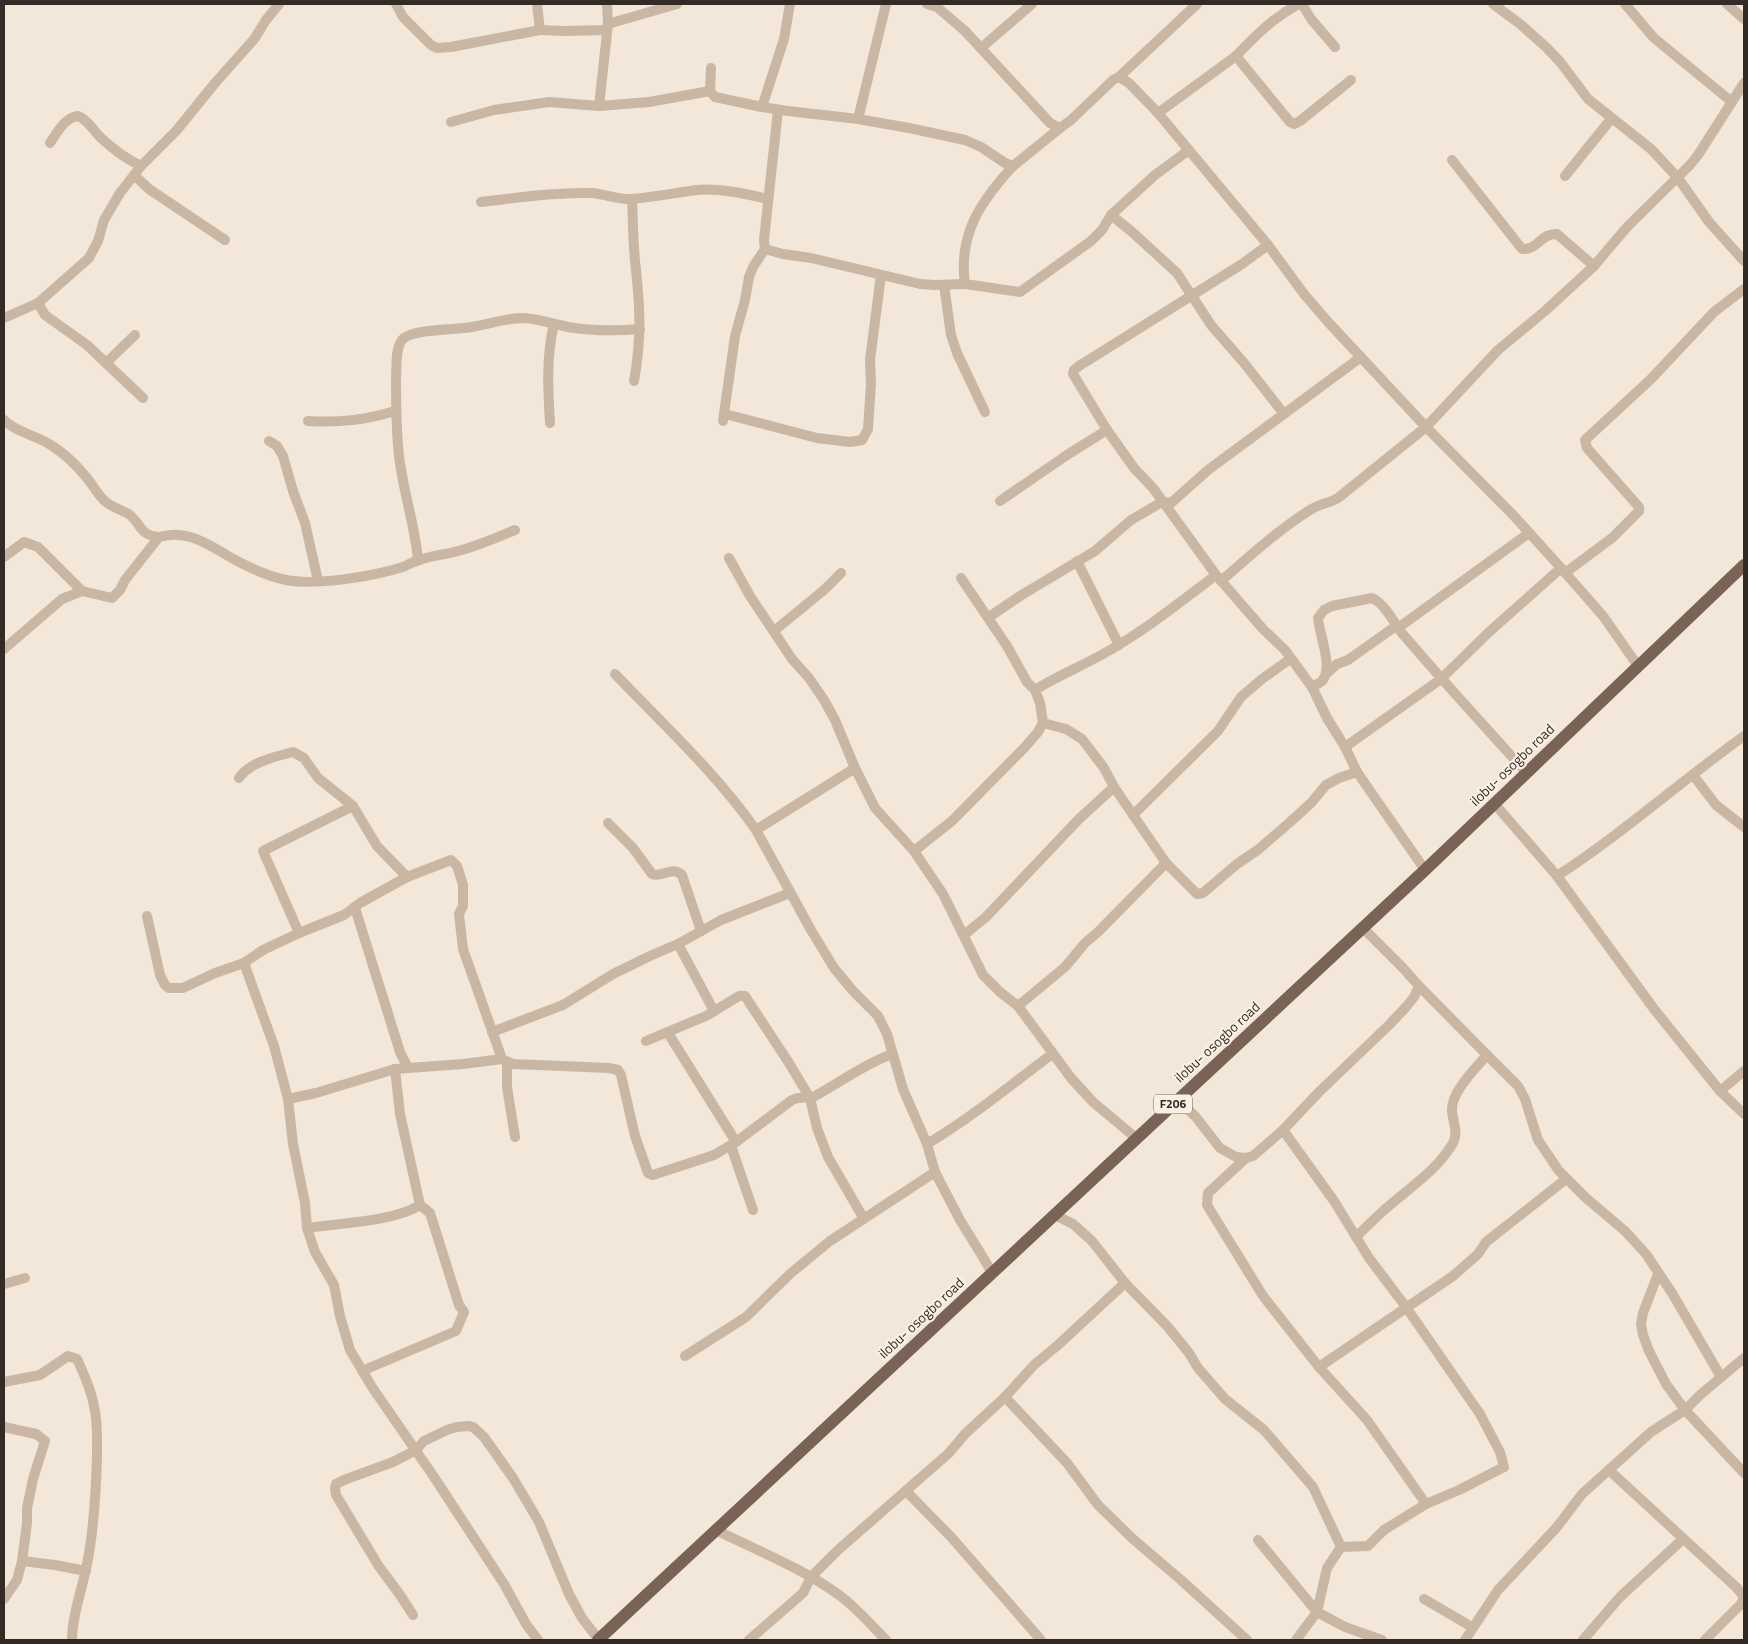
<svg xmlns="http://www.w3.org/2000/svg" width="1748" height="1644" font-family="'Titillium Web',sans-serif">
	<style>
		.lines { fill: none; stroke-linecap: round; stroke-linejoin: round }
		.street { stroke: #cab7a3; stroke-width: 10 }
		.primary { stroke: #786356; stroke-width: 12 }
		.labels { text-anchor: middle; stroke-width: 4.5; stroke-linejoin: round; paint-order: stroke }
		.shield { fill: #faf1e4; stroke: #70665f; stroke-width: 1 }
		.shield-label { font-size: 12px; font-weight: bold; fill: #352b26 }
		.street-label { font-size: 14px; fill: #352b26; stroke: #faf1e4 }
	</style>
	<rect width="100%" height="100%" fill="#f2e7d8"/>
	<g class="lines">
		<g class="street">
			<path d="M 396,4 L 403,17 L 431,45 L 437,48 L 451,47 L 540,30"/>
			<path d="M 537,4 L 540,30 L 564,31 L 607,30"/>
			<path d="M 607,4 L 608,24 L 599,106 L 649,102 L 710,91"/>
			<path d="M 927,4 L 937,7 L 965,31 L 1050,123 L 1060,128 L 1071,120 L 1113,80 L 1119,77 L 1129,83 L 1158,113 L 1268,245 L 1304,294 L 1329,323 L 1426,427 L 1514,516 L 1561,568 L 1603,616 L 1638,666"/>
			<path d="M 1302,4 L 1311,19 L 1335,47"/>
			<path d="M 1493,4 L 1520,24 L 1546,47 L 1561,63 L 1588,99 L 1651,149 L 1678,178 L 1709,222 L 1744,261"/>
			<path d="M 1625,4 L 1654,38 L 1732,102"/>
			<path d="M 1727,4 L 1744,19"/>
			<path d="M 608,24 L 677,4"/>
			<path d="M 981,48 L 1032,4"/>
			<path d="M 1236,56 C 1256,35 1274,17 1299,4"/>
			<path d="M 711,68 L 710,91 L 715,97 L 762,107 L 784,39 L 790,4"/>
			<path d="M 1119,77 L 1197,4"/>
			<path d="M 762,107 L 788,111 L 858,119 L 909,128 L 965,140 L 981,147 L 1005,163 L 1013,166 L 1060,128"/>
			<path d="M 1158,113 L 1236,56 L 1290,122 L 1294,124 L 1300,121 L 1351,80"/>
			<path d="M 858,119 L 886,4"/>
			<path d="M 451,122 L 494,110 L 549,102 L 599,106"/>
			<path d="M 50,143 C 57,133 64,118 78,116 C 87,119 94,131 101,138 C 113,149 126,159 141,166"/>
			<path d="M 1452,160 L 1522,249 C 1538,250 1541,233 1557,234 L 1594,266"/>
			<path d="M 1013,166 C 981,201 958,234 965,284 L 1020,292 L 1091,241 L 1102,230 L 1111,215 L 1155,175 L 1189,150"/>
			<path d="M 134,175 L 149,189 L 225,240"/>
			<path d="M 1565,176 L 1611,119"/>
			<path d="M 632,199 C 633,220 633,241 635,261 C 640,304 642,337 634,381"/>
			<path d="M 481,202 C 517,198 554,192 591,193 C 605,194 619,200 632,199 C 654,197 675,193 697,190 C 720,188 746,194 768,199"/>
			<path d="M 1111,215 L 1131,231 L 1177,273 L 1211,325 L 1244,363 L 1284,414"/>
			<path d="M 1268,245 L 1242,264 L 1079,366 L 1074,370 L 1073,374 L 1107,430 L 1134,468 L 1153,488 L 1216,575 L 1263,629 L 1285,650 L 1301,672 L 1312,687 L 1327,718 L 1345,747 L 1357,772 L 1425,870"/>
			<path d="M 765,249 L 783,254 L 811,258 L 920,284 L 935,285 L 965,284"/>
			<path d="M 944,285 L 951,335 L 957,353 L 985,412"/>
			<path d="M 38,303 L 45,315 L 87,345 L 143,398"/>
			<path d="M 4,318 L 38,303 L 89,258 L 98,241 L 104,220 L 120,193 L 141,166 L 177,130 L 215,83 L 255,38 L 266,20 L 279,4"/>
			<path d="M 106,363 L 135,335"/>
			<path d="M 725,414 L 817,438 L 850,442 L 862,440 L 868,429 L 871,384 L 870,360 L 881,275"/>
			<path d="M 4,420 C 18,434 38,435 54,447 C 66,455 78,467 87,478 C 93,485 99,497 106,502 C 113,508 123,510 130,515 C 142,525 139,535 159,537"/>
			<path d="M 308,421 C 340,423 365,420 395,411"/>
			<path d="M 723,421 L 735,336 L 745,300 L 749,277 L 753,267 L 765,249 L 764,240 L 778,110"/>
			<path d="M 550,423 C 548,390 546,356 554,324"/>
			<path d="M 269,441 L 277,446 L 283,456 L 293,491 L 305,523 L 318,581"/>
			<path d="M 1000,501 L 1067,455 L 1107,430"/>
			<path d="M 4,557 L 24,542 L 38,547 L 82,591"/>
			<path d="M 729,558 L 750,596 L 792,659 L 809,678 L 824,700 L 835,720 L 855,768 L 875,808 L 914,851 L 943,894 L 983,975 L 1000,992 L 1018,1006 L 1071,1078 L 1093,1102 L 1136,1138"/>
			<path d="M 418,560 C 415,525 403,491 399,456 C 396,429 396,403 396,377 C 397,366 395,349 402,340 C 410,329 450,330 464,328 C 484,326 503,318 524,318 C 539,319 554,324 568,327 C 592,331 617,331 640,329"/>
			<path d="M 1077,561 L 1119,645"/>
			<path d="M 1565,573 L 1612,538 L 1639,511 L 1639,507 L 1587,448 L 1585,440 L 1651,379 L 1714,312 L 1744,289"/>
			<path d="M 1221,581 C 1250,556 1278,530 1310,510 C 1319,504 1330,503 1338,498 L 1426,427 L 1498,350 L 1545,311 L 1594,266 L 1627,227 L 1690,165 L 1698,155 L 1744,83"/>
			<path d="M 989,617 L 1020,596 L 1095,551 L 1131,520 L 1162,502 L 1171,503 L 1208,470 L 1361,357"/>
			<path d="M 1398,628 L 1529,533"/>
			<path d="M 774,631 L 824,590 L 841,573"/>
			<path d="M 4,649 L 62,599 L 82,591 L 112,598 L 120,590 L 125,580 L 159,537 C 191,527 216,551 243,564 C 257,571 272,577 286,580 C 316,586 374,576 403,567 C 408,565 412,562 417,561 C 429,556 442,555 454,552 C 475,547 495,538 515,530"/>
			<path d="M 615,674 C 664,725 716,773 756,830 L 811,930 L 834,968 L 853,991 L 878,1016 L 887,1034 L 903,1089 L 927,1144 L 935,1172 L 960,1220 L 984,1259 L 992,1273"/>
			<path d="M 1326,674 L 1337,664 L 1348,660 L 1396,626"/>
			<path d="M 1312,687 C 1315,685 1320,683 1322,681 C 1334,668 1319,634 1318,618 L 1324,610 L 1332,606 L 1372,598 C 1384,603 1393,621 1401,632 C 1442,680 1484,726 1526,772"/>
			<path d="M 1035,690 C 1057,676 1080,667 1103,654 C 1143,632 1179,603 1216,575"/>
			<path d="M 1043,723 L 1066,729 L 1082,739 L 1104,768 L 1114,787 L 1166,863 L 1197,894 L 1203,893 L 1237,864 L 1259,849 L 1289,823 L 1311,803 L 1326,785 L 1339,778 L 1357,772"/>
			<path d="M 1345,747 L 1441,679 L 1488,633 L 1561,568"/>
			<path d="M 1693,775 L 1716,805 L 1744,827"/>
			<path d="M 239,778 C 250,762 274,757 293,752 L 304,758 L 318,778 L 353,806 L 377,846 L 407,877"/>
			<path d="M 1494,803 L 1557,876 L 1654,1009 L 1720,1091 L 1744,1114"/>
			<path d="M 1133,815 L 1218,731 L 1241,697 L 1262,679 L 1290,659"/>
			<path d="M 608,823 L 633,848 L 652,874 C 664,878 672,865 682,875 L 701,931"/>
			<path d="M 756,830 L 855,768"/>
			<path d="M 914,851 L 952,821 L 1025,747 L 1038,732 L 1043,723 L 1040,703 L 1035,690 L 1027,682 L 1007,646 L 961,578"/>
			<path d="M 1557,876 C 1622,834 1681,781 1744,736"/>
			<path d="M 355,908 L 400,1052 L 408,1068"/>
			<path d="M 147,916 L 160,975 L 165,985 L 169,988 L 183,988 L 215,973 L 244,963 L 263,950 L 299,933 L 344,915 L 360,903 L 407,877 L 451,860 L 457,866 L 463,885 L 463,906 L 459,914 L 463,949 L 502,1059 L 463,1064 L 395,1069 L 316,1093 L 288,1099"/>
			<path d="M 299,933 L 263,851 L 353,806"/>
			<path d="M 964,935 L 986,917 L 1079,819 L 1114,787"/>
			<path d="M 678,944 L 714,1011"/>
			<path d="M 244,963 L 274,1046 L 288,1099 L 293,1144 L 305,1203 L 307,1228 L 315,1252 L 334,1285 L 340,1316 L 350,1350 L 372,1387 L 434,1477 L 504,1584 L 526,1624 L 538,1640"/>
			<path d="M 1018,1006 L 1065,967 L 1085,943 L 1098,932 L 1166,863"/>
			<path d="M 492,1032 L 563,1005 L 613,974 L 652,955 L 678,944 L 721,920 L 790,893"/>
			<path d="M 668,1033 L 736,1142"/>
			<path d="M 646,1041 L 706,1016 L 739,996 L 745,996 L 789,1063 L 810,1098 L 817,1128 L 828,1157 L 864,1219"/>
			<path d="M 1487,1055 L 1518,1086 L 1525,1099 L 1538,1140 L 1559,1171 L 1586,1198 L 1625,1231 L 1646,1254 L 1672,1293 L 1721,1377"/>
			<path d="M 502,1059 L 513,1064 L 609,1068 L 618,1070 L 621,1075 L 635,1136 L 648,1173 L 653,1175 L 714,1155 L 736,1142 L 792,1100 C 801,1096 809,1099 815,1096 C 841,1082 864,1064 892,1054"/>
			<path d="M 507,1062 L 507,1087 L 515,1137"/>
			<path d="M 1720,1091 L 1744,1071"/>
			<path d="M 1177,1100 L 1195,1116 L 1220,1148 L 1236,1157 L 1246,1158 L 1253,1156 L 1283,1130 L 1319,1092 L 1389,1025 L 1406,1007 L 1414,997 L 1419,986 L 1403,968 L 1362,927"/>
			<path d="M 1283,1130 L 1334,1201 L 1369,1258 L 1406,1307 L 1480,1414 L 1500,1452 L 1504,1467 L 1459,1490 L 1426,1504 L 1384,1530 L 1368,1546 L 1341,1547 L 1327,1568 L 1317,1612 L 1296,1640"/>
			<path d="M 927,1144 C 972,1117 1011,1085 1052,1054"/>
			<path d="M 731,1146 L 753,1210"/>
			<path d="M 1246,1158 L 1208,1193 L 1207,1205 L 1263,1296 L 1319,1367 L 1367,1420 L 1426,1504"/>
			<path d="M 1055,1215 L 1073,1224 L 1092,1241 L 1125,1283 L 1168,1327 L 1189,1353 L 1198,1368 L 1225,1399 L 1264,1430 L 1313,1487 L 1341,1547"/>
			<path d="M 307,1228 C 339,1223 393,1222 420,1205"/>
			<path d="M 1356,1237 C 1367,1226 1378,1215 1390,1205 C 1412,1186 1438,1169 1453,1143 C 1459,1132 1452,1121 1452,1109 C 1452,1091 1476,1068 1487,1055 L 1419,986"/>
			<path d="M 1658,1274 L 1643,1313 L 1641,1324 L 1643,1335 L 1649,1351 L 1666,1384 L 1685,1410 L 1744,1473"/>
			<path d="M 4,1284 L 25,1278"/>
			<path d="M 685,1356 L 746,1317 L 791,1273 L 830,1241 L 935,1172"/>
			<path d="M 1319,1367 L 1453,1276 L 1478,1254 L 1486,1242 L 1566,1179"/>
			<path d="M 362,1371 L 456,1331 L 464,1312 L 459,1305 L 430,1213 L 420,1205 L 400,1114 L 395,1069"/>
			<path d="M 4,1382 L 40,1375 L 68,1356 L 77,1359 C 84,1374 91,1390 94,1406 C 98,1422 97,1439 97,1455 C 96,1494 94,1532 86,1569 C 81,1593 72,1616 72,1640"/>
			<path d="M 1005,1397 L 1067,1463 L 1098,1505 L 1133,1539 L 1181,1580 L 1247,1640"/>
			<path d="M 4,1427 L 36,1434 L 45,1441 L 33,1479 L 27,1508 L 27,1523 L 22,1561 L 17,1580 L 4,1599"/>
			<path d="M 1609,1470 L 1737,1588 L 1743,1596 L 1743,1600 L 1740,1605 L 1705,1640"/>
			<path d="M 906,1491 L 952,1538 L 1041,1640"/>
			<path d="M 716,1530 C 758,1551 802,1568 839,1595 C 857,1608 871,1625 886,1640"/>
			<path d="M 1258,1540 L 1317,1612 L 1345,1627 L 1382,1640"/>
			<path d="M 22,1561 L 55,1565 L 86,1571"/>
			<path d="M 1424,1599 L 1472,1627"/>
			<path d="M 413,1615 L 400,1595 L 378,1565 L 336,1495 L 335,1488 L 336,1484 L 344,1480 L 393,1462 L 416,1450 L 424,1441 L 447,1430 L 457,1427 L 468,1426 L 473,1427 L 484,1437 L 513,1478 L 539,1522 L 569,1594 L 582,1618 L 599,1640"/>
			<path d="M 749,1640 L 803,1593 L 811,1577 L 838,1550 L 949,1453 L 965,1434 L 1005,1397 L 1034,1365 L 1058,1345 L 1125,1283"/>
			<path d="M 1465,1640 L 1498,1590 L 1557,1527 L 1582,1494 L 1651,1432 L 1685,1410 L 1700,1395 L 1744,1358"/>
			<path d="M 1583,1640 L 1620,1597 L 1683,1539"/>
		</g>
		<path class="primary" d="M 598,1640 L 1425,870 L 1744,565"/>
	</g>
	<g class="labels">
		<rect class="shield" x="1154" y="1094.5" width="38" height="19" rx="4"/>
		<g class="shield-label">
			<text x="1173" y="1108">F206</text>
		</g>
		<g class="street-label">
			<text transform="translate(1512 765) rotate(-44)" y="5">ilobu- osogbo road</text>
			<text transform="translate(1217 1042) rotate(-43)" y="5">ilobu- osogbo road</text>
			<text transform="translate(921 1318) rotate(-43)" y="5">ilobu- osogbo road</text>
		</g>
	</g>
	<rect width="1748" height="1644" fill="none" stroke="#352b26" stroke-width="10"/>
</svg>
